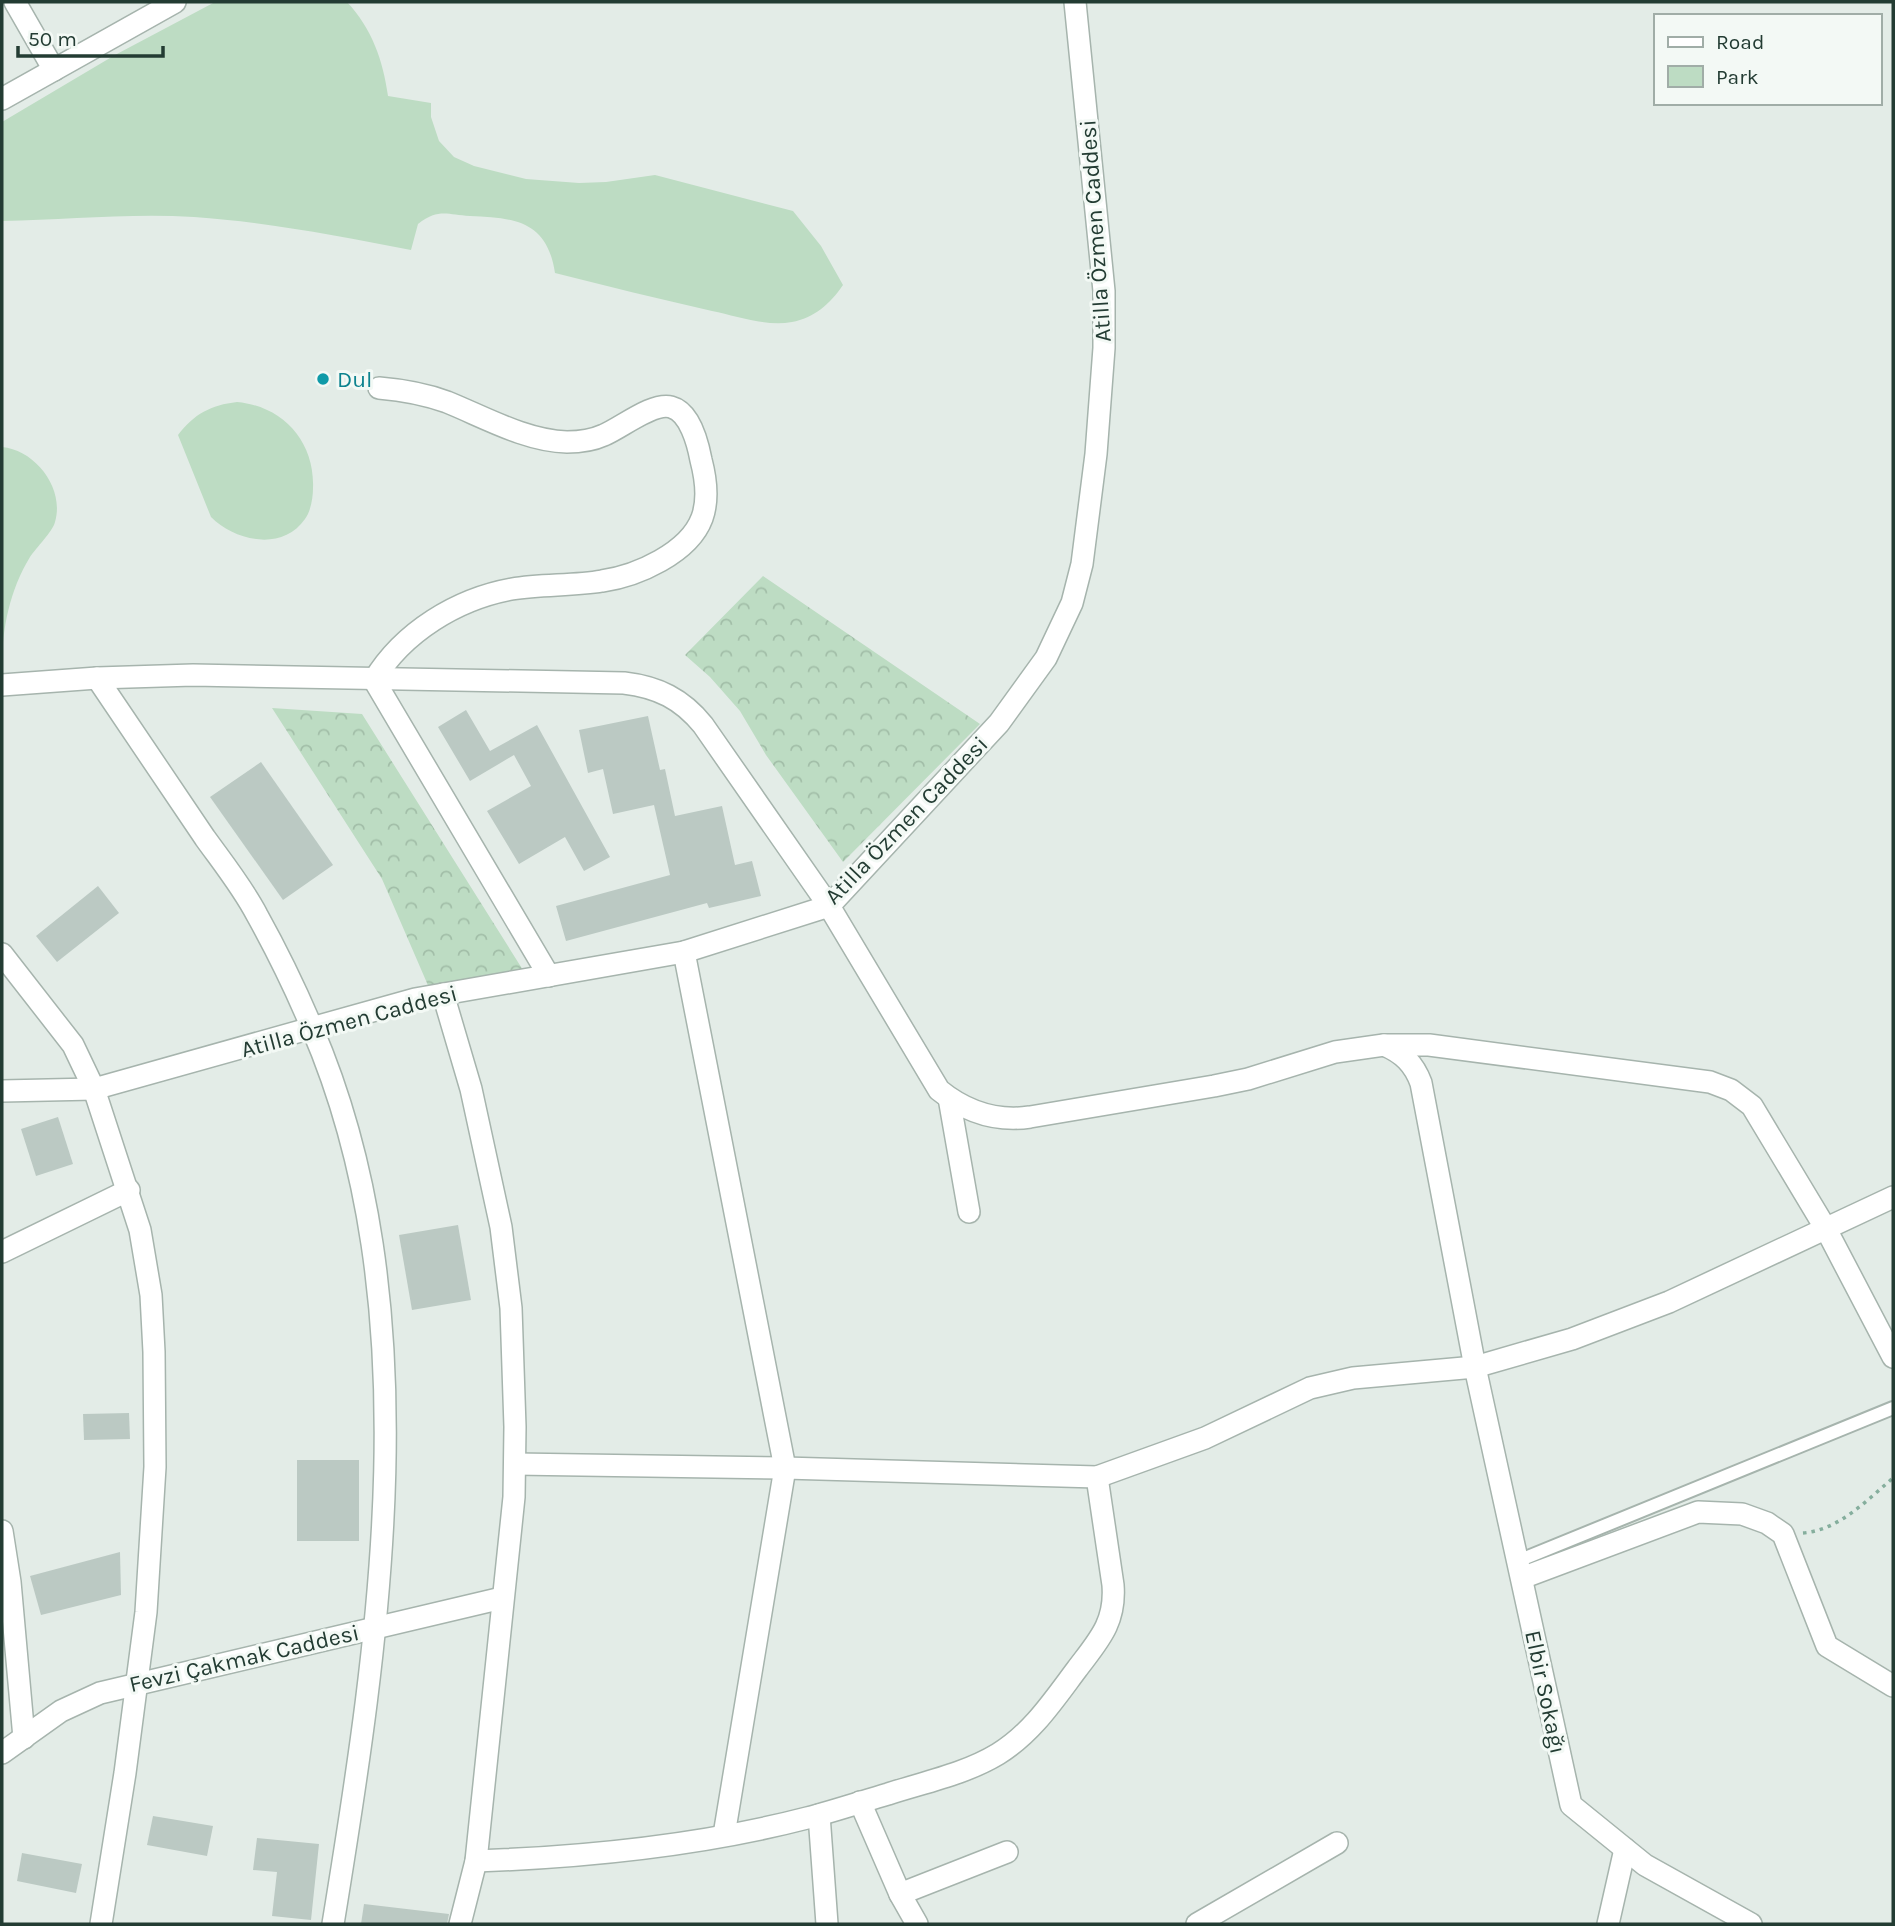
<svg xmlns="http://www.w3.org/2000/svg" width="1895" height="1926" font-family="Karla,sans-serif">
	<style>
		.green { fill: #bddcc3 }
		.forest { fill: url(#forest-crowns) }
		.building { fill: #bbc9c3 }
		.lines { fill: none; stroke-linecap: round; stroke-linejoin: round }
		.lane-casing { stroke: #a6b4ad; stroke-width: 16 }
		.street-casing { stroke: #a6b4ad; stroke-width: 24 }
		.path { stroke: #85ae9d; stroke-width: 3.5; stroke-dasharray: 3.5 5; stroke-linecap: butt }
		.lane { stroke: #fff; stroke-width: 12 }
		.street { stroke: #fff; stroke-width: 21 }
		.culture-dot { fill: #0f9aa8; stroke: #f3f9f5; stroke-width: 2.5 }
		.labels { text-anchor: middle; stroke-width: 6; stroke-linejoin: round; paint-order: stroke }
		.street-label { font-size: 23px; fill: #233c33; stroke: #f3f9f5 }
		.culture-label { font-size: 23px; fill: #0d838f; stroke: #f3f9f5; text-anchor: start }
	</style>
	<defs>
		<pattern id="forest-crowns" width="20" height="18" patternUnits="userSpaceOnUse" patternTransform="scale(1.75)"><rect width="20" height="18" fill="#bddcc3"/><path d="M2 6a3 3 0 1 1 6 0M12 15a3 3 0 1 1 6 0" fill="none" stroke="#a2bea8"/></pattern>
	</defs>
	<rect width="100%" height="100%" fill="#e3ece7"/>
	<g class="green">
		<path d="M 215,2 L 347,2 C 372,29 383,60 388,96 L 431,103 L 431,117 L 439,141 L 454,157 L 474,166 L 526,179 L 579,183 L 606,182 L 655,175 L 793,211 L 821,246 L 843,285 C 830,304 814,318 792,322 C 766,327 737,316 712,311 C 659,299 607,286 555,273 C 547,220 514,218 470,216 C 447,215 439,208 418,224 L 411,250 C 339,236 267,222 194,217 C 129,213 66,220 2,221 L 2,122 L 115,55 Z"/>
		<path d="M 237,402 C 282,406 315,441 313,488 C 313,497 311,511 305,519 C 282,552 235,541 211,517 L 178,435 C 194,414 211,405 237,402 Z"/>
		<path d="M 2,447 C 35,450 65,488 55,522 C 53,531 36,548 30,557 C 10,590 2,628 2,666 Z"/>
	</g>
	<g class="forest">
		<path d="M 763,576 L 980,724 L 843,862 L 766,755 L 740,711 L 710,677 L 685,655 Z"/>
		<path d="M 272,708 L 362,714 L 528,978 L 430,990 L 382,879 Z"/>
	</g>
	<g class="building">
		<path d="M 466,710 L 490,751 L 537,725 L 610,857 L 584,871 L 565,837 L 519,864 L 487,811 L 531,786 L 514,755 L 470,781 L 438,727 Z"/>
		<path d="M 648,716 L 660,770 L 665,769 L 675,816 L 722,806 L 735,865 L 752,861 L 761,896 L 709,908 L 707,903 L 566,941 L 556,906 L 670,875 L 654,805 L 613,814 L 603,769 L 588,773 L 579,730 Z"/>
		<path d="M 261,762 L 333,865 L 283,900 L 210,797 Z"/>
		<path d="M 98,886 L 119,913 L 57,962 L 36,936 Z"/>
		<path d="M 58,1117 L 73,1164 L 36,1176 L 21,1129 Z"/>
		<path d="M 458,1225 L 471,1300 L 412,1310 L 399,1235 Z"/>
		<path d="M 129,1413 L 130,1439 L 84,1440 L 83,1414 Z"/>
		<rect x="297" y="1460" width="62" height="81"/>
		<path d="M 120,1552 L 121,1595 L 41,1615 L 30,1576 Z"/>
		<path d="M 153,1816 L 213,1826 L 207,1856 L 147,1845 Z"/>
		<path d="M 257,1838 L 319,1844 L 311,1920 L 272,1916 L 277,1872 L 253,1870 Z"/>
		<path d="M 22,1853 L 82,1864 L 76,1893 L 17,1881 Z"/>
		<path d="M 364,1904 L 449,1914 L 447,1924 L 361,1924 Z"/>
	</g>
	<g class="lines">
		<defs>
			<path id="lane" d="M 1518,1561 L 1893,1408"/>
			<g id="street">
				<path d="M 15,2 L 54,70"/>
				<path d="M 2,99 L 175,2"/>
				<path d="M 379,388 C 403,390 425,394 447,402 C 484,417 526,441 567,442 C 579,442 593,440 604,435 C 621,428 653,402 671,407 C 690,412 698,444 701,460 C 706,479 709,499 702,518 C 689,553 637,576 602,581 C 573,586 542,584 512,589 C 457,599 403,632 374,680 L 549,976"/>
				<path d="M 97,678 C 133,732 169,785 205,838 C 223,863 243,888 257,915 C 277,951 296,990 312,1028 C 431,1304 380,1637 333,1924"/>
				<path d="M 2,685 L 97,678 L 193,675 L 624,683 C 658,687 682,699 703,725 L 829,906 L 939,1090 C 966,1112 995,1122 1030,1117 L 1214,1086 L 1248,1079 L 1335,1052 L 1384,1045 L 1429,1045 L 1710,1082 L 1731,1090 L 1752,1106 L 1826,1229 L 1893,1357"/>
				<path d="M 684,952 L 785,1468 L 724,1835"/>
				<path d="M 2,954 L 73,1045 L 94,1089 L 140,1230 L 151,1295 L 154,1352 L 155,1467 L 146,1612 L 125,1773 L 101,1924"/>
				<path d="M 443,994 L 471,1089 L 501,1227 L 511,1308 L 515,1427 L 514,1497 L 476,1861 L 460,1924"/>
				<path d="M 1384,1045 C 1403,1053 1414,1064 1421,1083 L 1475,1367 L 1571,1805 L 1645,1865 L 1751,1924"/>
				<path d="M 2,1091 L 94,1089 L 415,999 L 684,952 L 829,906 L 999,723 L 1046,658 L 1072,603 L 1082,564 L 1096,454 L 1104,348 L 1104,291 L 1075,2"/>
				<path d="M 949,1098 L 969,1212"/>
				<path d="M 2,1252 L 129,1190"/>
				<path d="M 515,1464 L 785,1468 L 1097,1477 L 1205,1438 L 1310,1388 L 1353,1378 L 1475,1367 L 1572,1339 L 1669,1302 L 1893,1197"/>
				<path d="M 2,1531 L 10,1582 L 24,1738"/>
				<path d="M 1522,1578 L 1698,1512 L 1742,1514 L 1767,1523 L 1783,1534 L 1827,1646 L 1893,1686"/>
				<path d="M 2,1753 L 61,1711 L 100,1693 L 502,1598"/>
				<path d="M 860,1802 L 900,1894 L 917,1924"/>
				<path d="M 819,1815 L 827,1924"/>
				<path d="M 476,1861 C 587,1857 699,1846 807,1818 C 834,1811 861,1802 888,1794 C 925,1782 965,1774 998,1754 C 1032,1733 1053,1701 1077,1669 C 1098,1641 1116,1623 1113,1585 L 1097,1477"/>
				<path d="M 900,1894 L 1007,1852"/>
				<path d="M 1197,1924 L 1337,1843"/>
				<path d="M 1608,1924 L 1625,1849"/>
			</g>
		</defs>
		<use href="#lane" class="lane-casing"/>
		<use href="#street" class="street-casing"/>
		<path class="path" d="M 1803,1533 C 1839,1530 1866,1501 1893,1478"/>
		<use href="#lane" class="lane"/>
		<use href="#street" class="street"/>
	</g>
	<circle class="culture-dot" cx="323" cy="379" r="7"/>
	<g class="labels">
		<g class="street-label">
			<text transform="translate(1095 231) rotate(-94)" y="8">Atilla Özmen Caddesi</text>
			<text transform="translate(906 820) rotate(-46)" y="8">Atilla Özmen Caddesi</text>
			<text transform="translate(349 1021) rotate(-15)" y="8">Atilla Özmen Caddesi</text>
			<text transform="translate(244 1658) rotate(-13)" y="8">Fevzi Çakmak Caddesi</text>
			<text transform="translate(1546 1692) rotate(78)" y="8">Elbir Sokağı</text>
		</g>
		<g class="culture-label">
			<text x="337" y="387">Dul</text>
		</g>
	</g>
	<rect width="1895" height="1926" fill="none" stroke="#233c33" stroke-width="7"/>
	<rect x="1654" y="14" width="228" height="91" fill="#f3f9f5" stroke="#a0ada7" stroke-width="2"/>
	<rect x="1668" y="37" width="35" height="10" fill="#ffffff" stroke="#a0ada7" stroke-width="2"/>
	<text x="1716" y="49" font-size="21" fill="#233c33">Road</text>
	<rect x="1668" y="66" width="35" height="21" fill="#bddcc3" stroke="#a0ada7" stroke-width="2"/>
	<text x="1716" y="84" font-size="21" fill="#233c33">Park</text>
	<path d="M18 46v10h145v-10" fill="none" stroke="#233c33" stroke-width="3.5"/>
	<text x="28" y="46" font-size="21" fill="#233c33" stroke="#f3f9f5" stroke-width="5" paint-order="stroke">50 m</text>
</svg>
